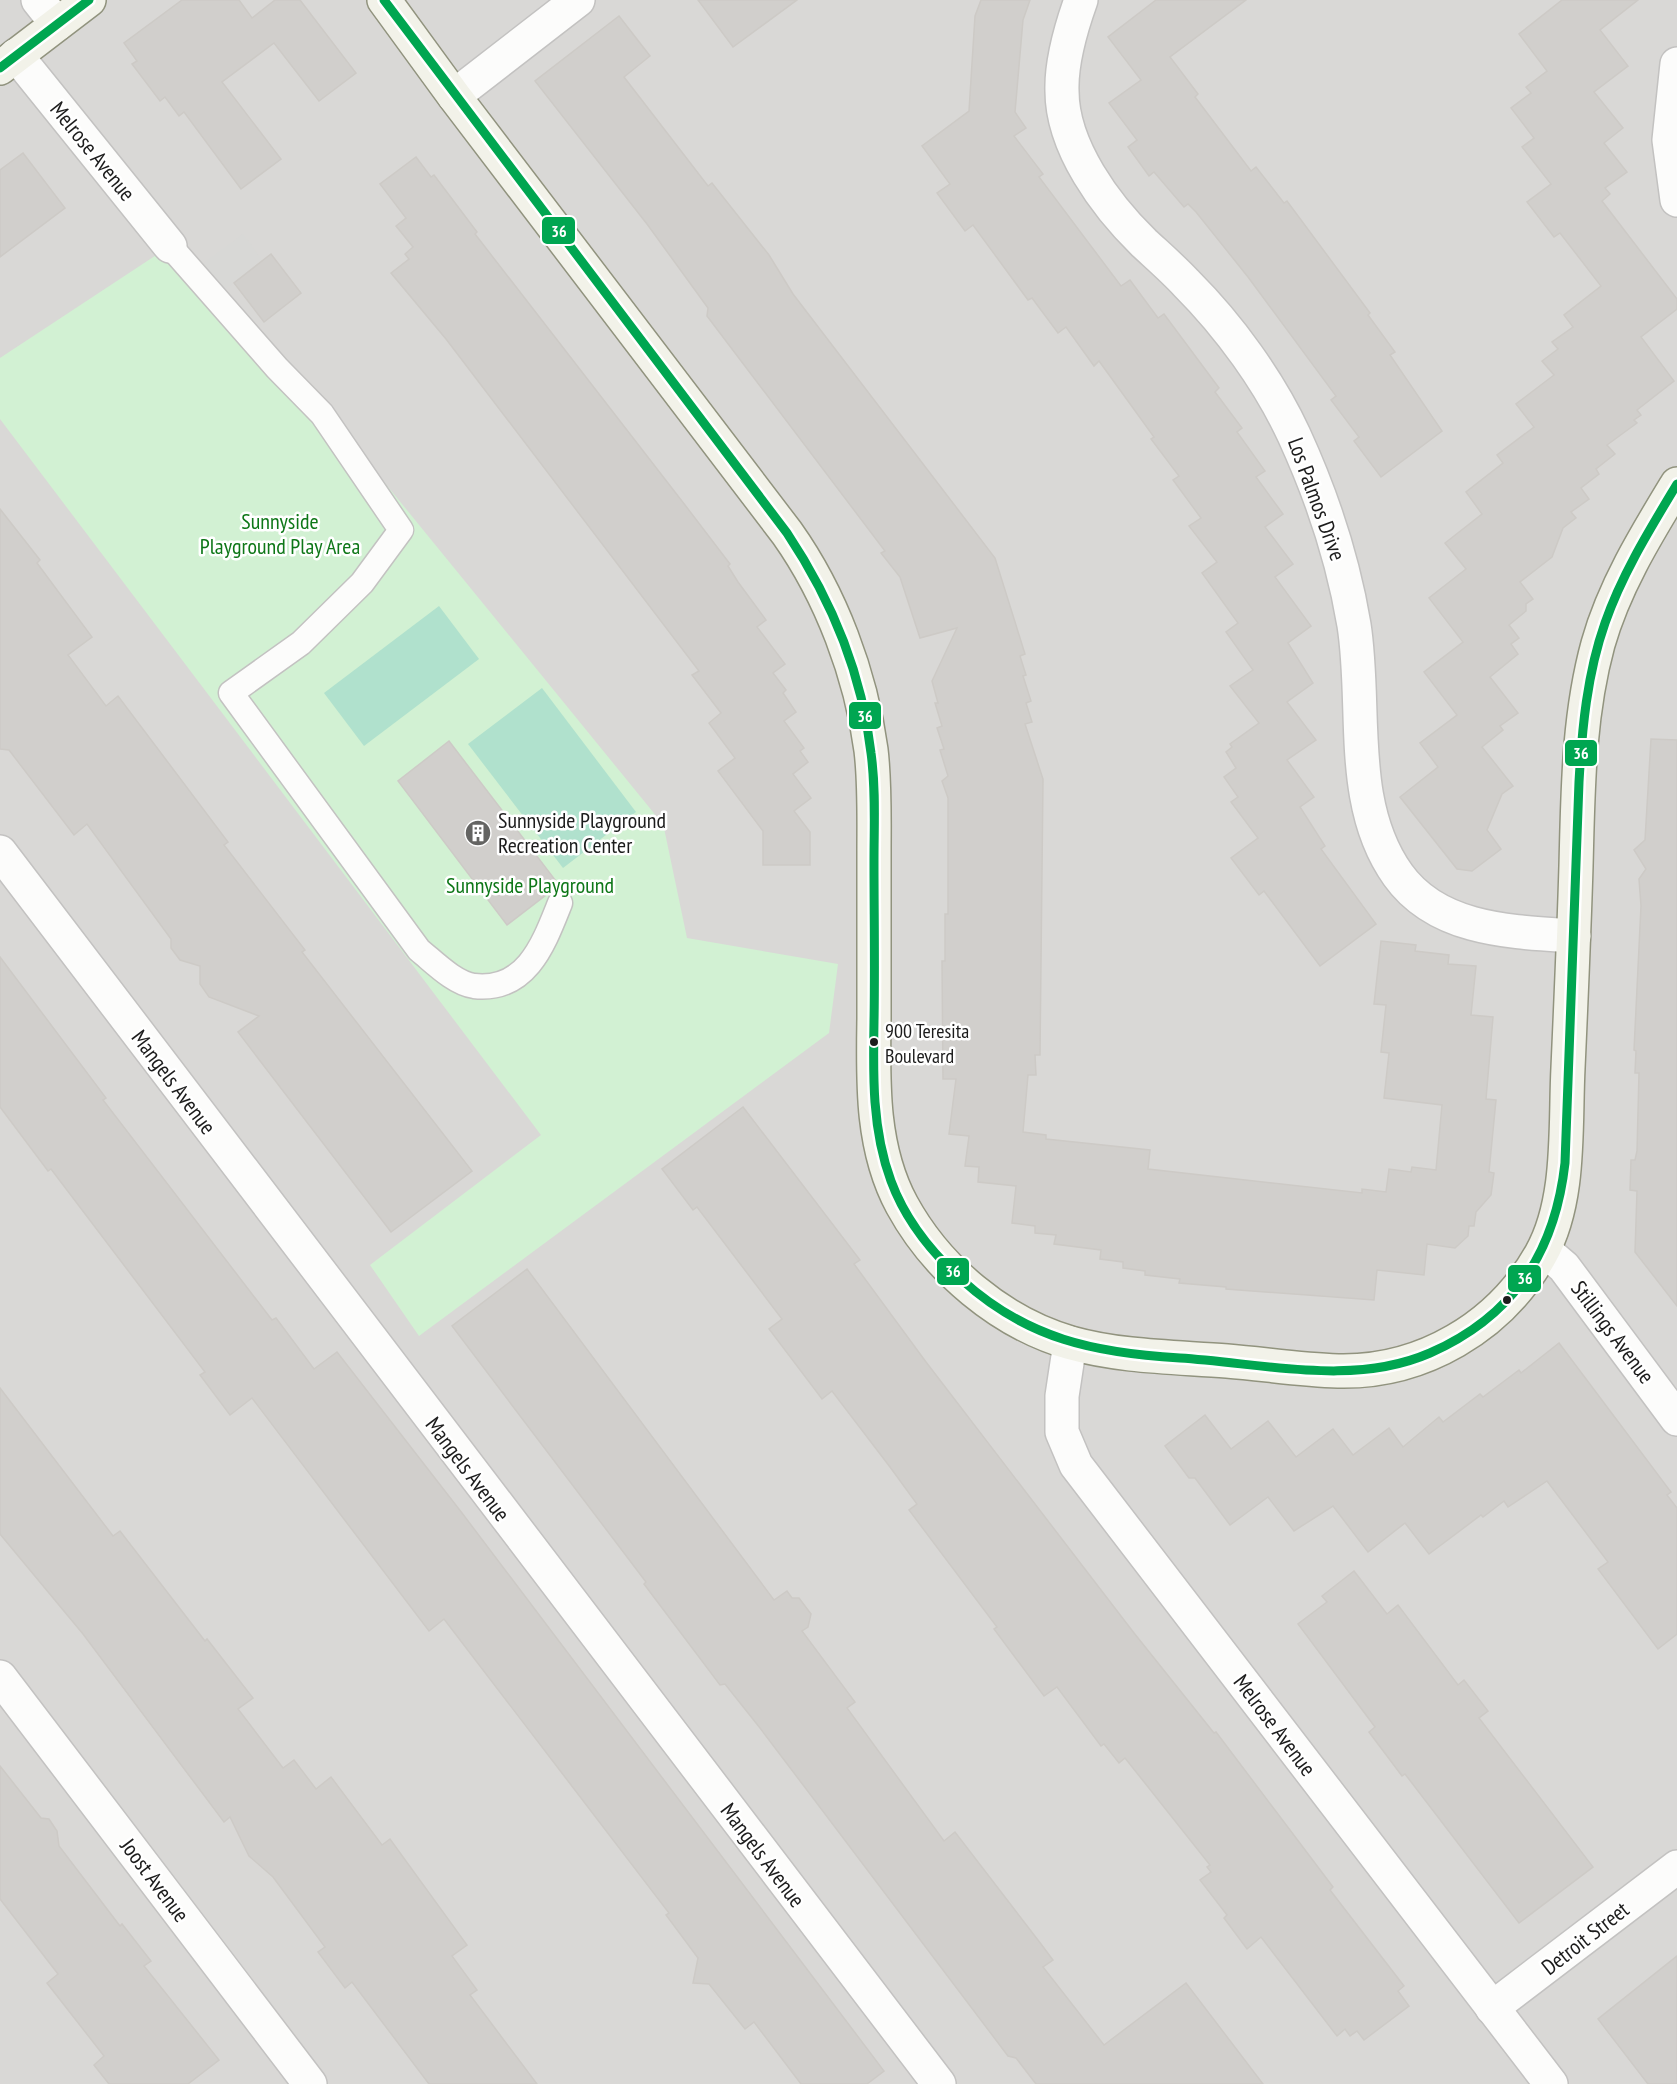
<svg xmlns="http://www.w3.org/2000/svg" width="1677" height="2084" font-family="'PT Sans Narrow',sans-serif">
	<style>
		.residential { fill: #d9d8d6 }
		.religious { fill: #d8d8d6 }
		.park { fill: #d2f1d3 }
		.pitch { fill: #b0e1cd }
		.building { fill: #d1cfcc; stroke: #cdcac6; stroke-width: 1.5 }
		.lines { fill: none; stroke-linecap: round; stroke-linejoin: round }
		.lane-casing { stroke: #c3c2c1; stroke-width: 27 }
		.street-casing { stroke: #c3c2c1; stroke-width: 36 }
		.secondary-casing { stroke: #91937e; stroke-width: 36 }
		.lane { stroke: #fcfcfb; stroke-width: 24 }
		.street { stroke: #fcfcfb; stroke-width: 33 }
		.secondary { stroke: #f2f2e9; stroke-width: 33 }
		.bus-1-casing { stroke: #fff; stroke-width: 14 }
		.bus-1 { stroke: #00a651; stroke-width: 9 }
		.bus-dot { fill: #1c1c1c; stroke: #fff; stroke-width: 2 }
		.labels { text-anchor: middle; stroke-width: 5; stroke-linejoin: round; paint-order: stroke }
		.bus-label { font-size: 20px; fill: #1c1c1c; stroke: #fff; text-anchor: start }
		.street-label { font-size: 22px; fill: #1c1c1c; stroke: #fff }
		.park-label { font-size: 22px; fill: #0e7718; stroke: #fff }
		.poi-label { font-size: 22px; fill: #1c1c1c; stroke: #fff; text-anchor: start }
		.line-badge { stroke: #fff; stroke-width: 2 }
		.badge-label { font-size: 16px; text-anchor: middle; font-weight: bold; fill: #fff }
	</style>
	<rect width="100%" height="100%" fill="#eae9e5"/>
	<rect class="residential" x="0" y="0" width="1677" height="2084"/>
	<path class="religious" d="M 243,234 L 263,261 L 214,297 L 192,271 Z"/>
	<path class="park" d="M 170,246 L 349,439 L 653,812 L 664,828 L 687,938 L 838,964 L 829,1033 L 419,1336 L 370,1265 L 541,1135 L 0,419 L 0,358 Z"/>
	<g class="pitch">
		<path d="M 439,606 L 479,659 L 364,746 L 324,693 Z"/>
		<path d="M 542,688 L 636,812 L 563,868 L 468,744 Z"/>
	</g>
	<g class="building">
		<path d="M 182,0 L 239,0 L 252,18 L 275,0 L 300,0 L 356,73 L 319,101 L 274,43 L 222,82 L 281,159 L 241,189 L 184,112 L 179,116 L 165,97 L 160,101 L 132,64 L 137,61 L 124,43 Z"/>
		<path d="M 698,0 L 797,0 L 733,47 Z"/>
		<path d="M 981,0 L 1030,0 L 1023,20 L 1015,112 L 1026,128 L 1014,136 L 1043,174 L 1039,177 L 1121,286 L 1130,280 L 1158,318 L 1164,314 L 1219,388 L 1215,392 L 1242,428 L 1237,432 L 1265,471 L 1256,477 L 1283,514 L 1265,527 L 1293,564 L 1275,577 L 1311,626 L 1288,643 L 1313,683 L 1287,702 L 1316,740 L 1287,760 L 1314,797 L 1300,807 L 1325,846 L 1321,849 L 1376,924 L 1320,966 L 1264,891 L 1259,895 L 1231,858 L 1258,838 L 1231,802 L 1238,797 L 1224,777 L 1236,768 L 1226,752 L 1232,747 L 1230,744 L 1259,723 L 1230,686 L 1253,670 L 1226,632 L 1238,623 L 1202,573 L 1217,562 L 1189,526 L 1201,518 L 1173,480 L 1179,476 L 1151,439 L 1154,437 L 1099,361 L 1094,366 L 1066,327 L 1058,333 L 1032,298 L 1028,300 L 973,225 L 965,231 L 937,193 L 950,184 L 922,146 L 969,111 L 975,16 Z"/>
		<path d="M 1156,0 L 1246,0 L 1170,57 L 1198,94 L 1195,97 L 1251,171 L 1256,167 L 1284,203 L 1287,201 L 1370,313 L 1368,315 L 1395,352 L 1390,355 L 1442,431 L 1381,477 L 1354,441 L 1359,437 L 1331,400 L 1336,396 L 1248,277 L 1196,212 L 1188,204 L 1184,207 L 1154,172 L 1149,176 L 1128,147 L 1137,140 L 1109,103 L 1141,80 L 1108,37 Z"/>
		<path d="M 1562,0 L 1638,0 L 1600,30 L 1628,66 L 1594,92 L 1623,128 L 1604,143 L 1627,172 L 1605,188 L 1610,194 L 1602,201 L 1677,299 L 1677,309 L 1641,337 L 1674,381 L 1637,410 L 1641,415 L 1634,420 L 1637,423 L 1607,445 L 1615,454 L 1596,469 L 1599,474 L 1581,488 L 1589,499 L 1571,512 L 1576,518 L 1563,528 L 1552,557 L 1520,582 L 1533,599 L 1526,604 L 1526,611 L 1509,625 L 1519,638 L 1511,644 L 1518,654 L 1490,677 L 1518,713 L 1500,726 L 1503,730 L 1482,747 L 1513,786 L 1502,794 L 1487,830 L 1501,849 L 1472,871 L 1457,869 L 1400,797 L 1438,767 L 1420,743 L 1457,715 L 1424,672 L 1463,642 L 1429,598 L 1466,569 L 1445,543 L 1482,514 L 1466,492 L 1503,463 L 1497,455 L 1534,427 L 1516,404 L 1554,375 L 1542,361 L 1558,349 L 1552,342 L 1573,327 L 1564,315 L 1601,286 L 1560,233 L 1554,237 L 1527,202 L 1551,184 L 1522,147 L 1534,138 L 1511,108 L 1531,93 L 1526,87 L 1547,71 L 1519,34 Z"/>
		<path d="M 619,16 L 650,56 L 624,77 L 708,186 L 712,183 L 769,255 L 793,294 L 995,558 L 1025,654 L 1020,656 L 1026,675 L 1023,676 L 1031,701 L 1026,703 L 1032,722 L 1025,724 L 1043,779 L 1040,1055 L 1035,1055 L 1036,1075 L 1028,1075 L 1023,1132 L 1046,1135 L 1046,1139 L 1150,1150 L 1148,1169 L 1362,1193 L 1362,1189 L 1386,1192 L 1389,1169 L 1411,1172 L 1412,1167 L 1436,1170 L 1442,1105 L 1384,1098 L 1389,1053 L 1381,1052 L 1386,1005 L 1374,1004 L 1381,941 L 1416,945 L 1415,951 L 1449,955 L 1448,964 L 1476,966 L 1471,1015 L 1493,1017 L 1486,1099 L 1496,1100 L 1489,1172 L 1494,1173 L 1491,1195 L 1476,1212 L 1474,1226 L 1469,1226 L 1468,1236 L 1455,1248 L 1427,1244 L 1424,1275 L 1377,1270 L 1374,1300 L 1226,1289 L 1226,1287 L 1179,1283 L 1180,1279 L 1145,1275 L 1145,1271 L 1123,1268 L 1123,1262 L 1100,1259 L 1101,1250 L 1054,1244 L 1056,1235 L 1035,1233 L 1035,1226 L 1012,1223 L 1016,1186 L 978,1182 L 979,1167 L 965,1166 L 969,1136 L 949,1134 L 956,1079 L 943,1079 L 942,961 L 945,961 L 945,914 L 948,914 L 948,798 L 942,781 L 948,776 L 940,750 L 944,749 L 937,728 L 942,726 L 935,703 L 938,703 L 932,681 L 957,628 L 920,638 L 900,577 L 881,553 L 885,551 L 707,316 L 708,308 L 647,224 L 535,81 Z"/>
		<path d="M 23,153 L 65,208 L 0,257 L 0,170 Z"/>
		<path d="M 416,157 L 431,177 L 434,175 L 477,232 L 475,234 L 685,505 L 730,564 L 728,566 L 738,582 L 766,620 L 757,627 L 785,664 L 773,673 L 786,690 L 783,693 L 796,712 L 784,721 L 804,748 L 800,751 L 808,762 L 793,774 L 811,798 L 794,811 L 810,832 L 810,865 L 763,865 L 763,831 L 718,771 L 735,758 L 709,723 L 721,713 L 692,675 L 699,671 L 446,339 L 391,273 L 409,259 L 405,254 L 413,247 L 396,226 L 406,218 L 380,184 Z"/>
		<path d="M 271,254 L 301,293 L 264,322 L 234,283 Z"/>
		<path d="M 0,509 L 40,560 L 37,563 L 92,637 L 68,655 L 106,706 L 118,696 L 228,842 L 224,845 L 305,950 L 302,952 L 472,1171 L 391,1232 L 238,1032 L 259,1016 L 209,997 L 200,984 L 200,966 L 180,960 L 171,948 L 171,939 L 87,824 L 74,835 L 9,750 L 0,749 Z"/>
		<path d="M 1651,739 L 1677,740 L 1677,1306 L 1635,1252 L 1637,1191 L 1630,1190 L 1631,1160 L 1635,1160 L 1637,1151 L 1639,1073 L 1635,1073 L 1636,1051 L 1634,1050 L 1641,906 L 1639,879 L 1646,869 L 1634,850 L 1645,840 Z"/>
		<path d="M 449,741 L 559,885 L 507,925 L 398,781 Z"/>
		<path d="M 0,957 L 106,1098 L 103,1100 L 272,1320 L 276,1318 L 314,1369 L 337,1352 L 462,1513 L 884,2071 L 867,2084 L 801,2084 L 754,2022 L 745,2029 L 709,1984 L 693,1983 L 698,1958 L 666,1915 L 669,1913 L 444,1619 L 429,1631 L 252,1398 L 230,1415 L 200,1375 L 205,1372 L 51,1169 L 48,1171 L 0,1107 Z"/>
		<path d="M 743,1107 L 860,1260 L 854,1264 L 926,1362 L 1134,1633 L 1214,1733 L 1216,1732 L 1333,1887 L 1330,1890 L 1404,1986 L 1398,1991 L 1409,2006 L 1364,2040 L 1357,2031 L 1350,2036 L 1345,2029 L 1337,2036 L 1261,1937 L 1247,1949 L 1224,1918 L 1227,1915 L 1200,1880 L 1211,1872 L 1207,1867 L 1210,1865 L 1125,1758 L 1119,1763 L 1104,1744 L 1101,1746 L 1057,1687 L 1044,1696 L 994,1629 L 997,1627 L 909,1510 L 917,1504 L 890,1467 L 832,1391 L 822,1399 L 769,1329 L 782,1319 L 697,1207 L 693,1210 L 662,1169 Z"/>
		<path d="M 527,1269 L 774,1600 L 787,1591 L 792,1598 L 799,1598 L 811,1614 L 808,1627 L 802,1631 L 855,1702 L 847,1708 L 944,1841 L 955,1832 L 1041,1944 L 1053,1960 L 1043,1967 L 1104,2045 L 1186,1983 L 1263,2084 L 1036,2084 L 1016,2058 L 1008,2056 L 760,1728 L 725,1684 L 720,1685 L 644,1584 L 646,1582 L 452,1326 Z"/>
		<path d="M 1559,1343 L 1671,1492 L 1667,1495 L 1677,1508 L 1677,1634 L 1658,1649 L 1598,1569 L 1608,1562 L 1547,1481 L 1508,1507 L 1504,1501 L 1483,1517 L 1481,1515 L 1429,1554 L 1405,1523 L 1368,1552 L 1333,1506 L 1294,1531 L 1268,1497 L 1230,1525 L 1195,1478 L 1189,1478 L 1165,1446 L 1205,1415 L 1231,1449 L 1268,1421 L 1296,1457 L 1333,1429 L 1353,1455 L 1389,1428 L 1403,1447 L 1439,1417 L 1443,1422 L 1480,1394 L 1483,1397 L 1519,1370 L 1521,1373 Z"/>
		<path d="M 0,1388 L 113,1536 L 120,1531 L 205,1641 L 207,1639 L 253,1698 L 238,1709 L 283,1768 L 294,1760 L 316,1789 L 331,1777 L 382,1845 L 390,1839 L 467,1945 L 452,1956 L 477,1990 L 470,1995 L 537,2084 L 429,2084 L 352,1982 L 345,1988 L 318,1952 L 325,1947 L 273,1877 L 249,1856 L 230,1817 L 224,1822 L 83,1634 L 0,1534 Z"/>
		<path d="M 1354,1571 L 1387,1614 L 1398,1605 L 1458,1685 L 1464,1680 L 1488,1711 L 1479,1718 L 1593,1867 L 1519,1923 L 1405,1774 L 1402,1776 L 1369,1732 L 1375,1727 L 1298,1624 L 1327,1602 L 1322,1596 Z"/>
		<path d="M 0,1766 L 41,1818 L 49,1819 L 57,1831 L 59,1846 L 120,1926 L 122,1924 L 151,1961 L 144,1966 L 219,2060 L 188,2084 L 109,2084 L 94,2065 L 104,2056 L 47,1983 L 58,1974 L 0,1899 Z"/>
		<path d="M 1677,1956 L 1677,2084 L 1648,2084 L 1598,2019 Z"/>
	</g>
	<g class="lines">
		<defs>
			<path id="lane" d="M 170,246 L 277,368 L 322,414 L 401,530 L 362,583 L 301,643 L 231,693 L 419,950 C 434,962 454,983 474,986 C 527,992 544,943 560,903"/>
			<g id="street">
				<path d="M 38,0 L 57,24"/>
				<path d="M 1081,0 C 1071,28 1061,61 1062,91 C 1062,147 1106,206 1144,243 C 1158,256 1173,269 1186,283 C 1229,326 1269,381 1294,435 C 1322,496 1343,559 1354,625 C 1367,707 1347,804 1398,875 C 1438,931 1513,932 1574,936"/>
				<path d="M 16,55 L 170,246"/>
				<path d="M 1677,64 L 1669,140 L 1677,200"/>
				<path d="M 454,96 L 578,0"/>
				<path d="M 0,852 L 939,2084"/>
				<path d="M 1544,1250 L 1564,1267 L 1677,1419"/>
				<path d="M 1070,1343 L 1062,1396 L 1062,1432 L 1076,1465 L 1551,2084"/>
				<path d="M 0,1677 L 310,2084"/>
				<path d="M 1492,2008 L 1677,1867"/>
			</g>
			<g id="secondary">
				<path d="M 384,0 L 454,96 L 787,533 C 831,595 861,675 871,750 C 875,783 874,818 874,851 C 874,907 874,963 874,1019 C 873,1081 871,1148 902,1205 C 937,1269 1001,1323 1071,1343 C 1121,1357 1176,1357 1227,1361 C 1264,1364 1301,1370 1338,1371 C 1422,1373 1500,1327 1541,1254 C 1571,1201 1565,1127 1568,1068 C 1571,1001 1574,934 1576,866 C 1578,792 1578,717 1598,644 C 1614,587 1646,535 1677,484"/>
				<path d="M 0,68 L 89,0"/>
			</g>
		</defs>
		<use href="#lane" class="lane-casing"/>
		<use href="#street" class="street-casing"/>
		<use href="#secondary" class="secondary-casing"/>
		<use href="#lane" class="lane"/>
		<use href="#street" class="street"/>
		<use href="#secondary" class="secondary"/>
		<defs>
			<g id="bus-1">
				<path d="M 384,0 L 787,533 C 831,599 862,674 871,753 C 876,789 874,825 874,860 C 874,914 875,968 874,1022 C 873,1075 872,1130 891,1181 C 905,1219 932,1253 962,1280 C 1027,1339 1095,1353 1180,1358 C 1262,1363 1352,1387 1430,1353 C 1514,1316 1555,1252 1565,1163 L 1579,782 C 1582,729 1587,674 1605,623 C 1622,574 1650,529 1677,484"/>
				<path d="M 0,68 L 89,0"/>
			</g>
		</defs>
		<use href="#bus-1" class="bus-1-casing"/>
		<use href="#bus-1" class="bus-1"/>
	</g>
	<defs>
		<symbol id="building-disc" viewBox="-11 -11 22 22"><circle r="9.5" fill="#646462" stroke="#fff"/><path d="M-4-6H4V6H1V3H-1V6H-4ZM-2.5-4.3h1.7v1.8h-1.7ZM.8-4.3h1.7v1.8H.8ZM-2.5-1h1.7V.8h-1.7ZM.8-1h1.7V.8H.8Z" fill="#fff"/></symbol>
	</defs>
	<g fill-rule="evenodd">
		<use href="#building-disc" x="463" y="818" width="30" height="30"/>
	</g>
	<g class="bus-dot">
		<circle cx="874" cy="1042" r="5"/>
		<circle cx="1507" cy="1300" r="5"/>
	</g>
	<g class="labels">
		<g class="bus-label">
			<text x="885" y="1038">900 Teresita<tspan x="885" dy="25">Boulevard</tspan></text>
		</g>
		<g class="street-label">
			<text transform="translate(93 151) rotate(51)" y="8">Melrose Avenue</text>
			<text transform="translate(1317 499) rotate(70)" y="8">Los Palmos Drive</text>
			<text transform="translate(174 1082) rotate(53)" y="8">Mangels Avenue</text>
			<text transform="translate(1613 1332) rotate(53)" y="8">Stillings Avenue</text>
			<text transform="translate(468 1469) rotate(53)" y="8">Mangels Avenue</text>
			<text transform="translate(1275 1725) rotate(53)" y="8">Melrose Avenue</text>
			<text transform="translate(763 1855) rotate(53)" y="8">Mangels Avenue</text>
			<text transform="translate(155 1880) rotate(53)" y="8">Joost Avenue</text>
			<text transform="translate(1585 1938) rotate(-38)" y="8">Detroit Street</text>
		</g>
		<g class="park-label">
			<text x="280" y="529">Sunnyside<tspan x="280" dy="25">Playground Play Area</tspan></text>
			<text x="530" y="893">Sunnyside Playground</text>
		</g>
		<g class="poi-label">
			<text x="498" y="828">Sunnyside Playground<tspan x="498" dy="25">Recreation Center</tspan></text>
		</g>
	</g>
	<g class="line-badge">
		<rect x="541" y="216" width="35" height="29" rx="6" fill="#00a651"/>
		<rect x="848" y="701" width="34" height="29" rx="6" fill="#00a651"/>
		<rect x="1564" y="739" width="34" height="28" rx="6" fill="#00a651"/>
		<rect x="936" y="1257" width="34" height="29" rx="6" fill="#00a651"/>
		<rect x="1507" y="1264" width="35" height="29" rx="6" fill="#00a651"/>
	</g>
	<g class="badge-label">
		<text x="559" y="237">36</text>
		<text x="865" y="722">36</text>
		<text x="1581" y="759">36</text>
		<text x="953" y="1277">36</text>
		<text x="1525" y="1284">36</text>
	</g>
</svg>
